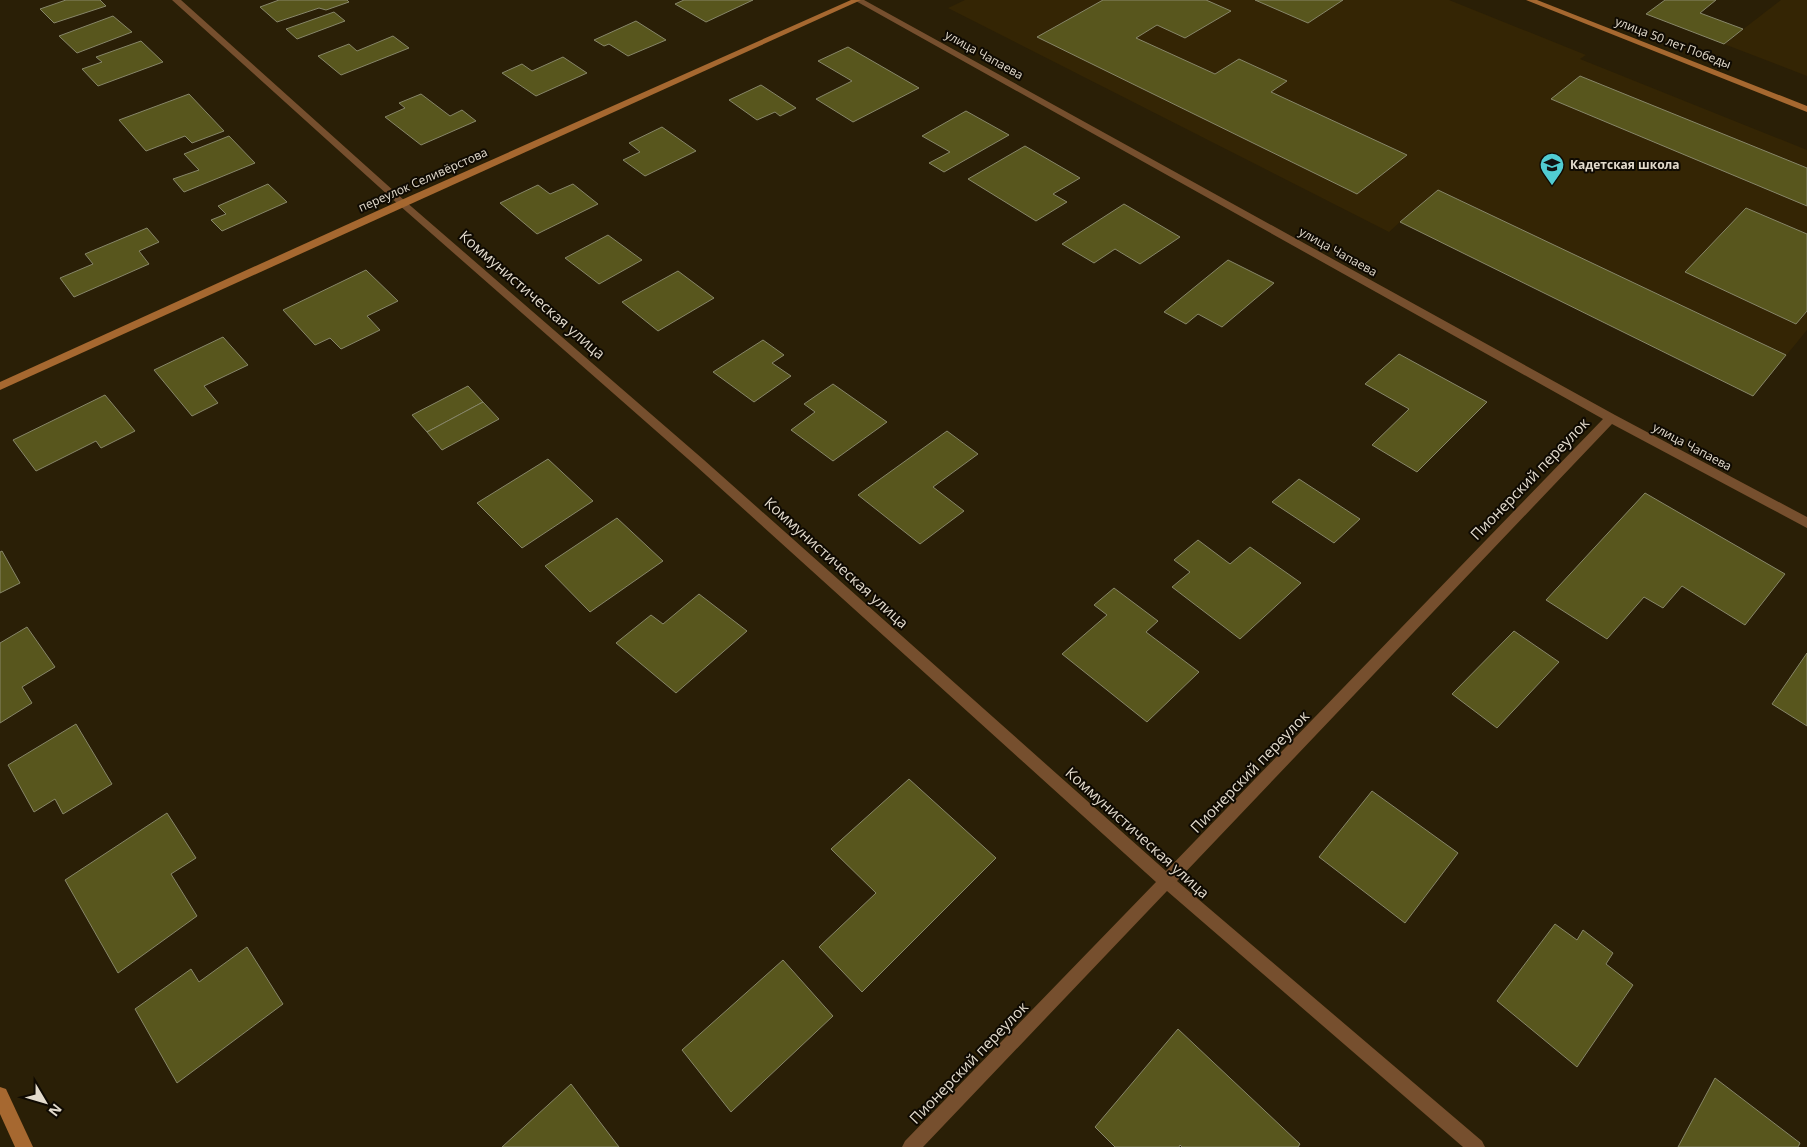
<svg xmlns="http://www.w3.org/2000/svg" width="1807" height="1147" font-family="'Open Sans',sans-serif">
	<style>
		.built { fill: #342504 }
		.building { fill: #58561d; stroke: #878669 }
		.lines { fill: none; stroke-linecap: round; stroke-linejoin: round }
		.street { fill: #764f2e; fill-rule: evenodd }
		.secondary { fill: #a66830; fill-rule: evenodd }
		.labels { text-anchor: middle; stroke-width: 4; stroke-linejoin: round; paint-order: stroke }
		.far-street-label { font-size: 12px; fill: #e3dbcd; stroke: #0f0a02 }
		.far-poi-label { font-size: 12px; font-weight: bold; fill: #e3dbcd; stroke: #0f0a02; text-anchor: start }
		.street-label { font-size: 15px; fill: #e3dbcd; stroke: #0f0a02 }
	</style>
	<rect width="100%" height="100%" fill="#2a1f06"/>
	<g class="built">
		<path d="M 965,0 L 1449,0 L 1586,55 L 1580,59 L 1807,150 L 1807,330 L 1753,396 L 1400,222 L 1389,232 L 948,8 Z"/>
		<path d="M 1781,0 L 1807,0 L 1807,76 L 1724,44 Z"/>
	</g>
	<g class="building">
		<path d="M 66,0 L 100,0 L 106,6 L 54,23 L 40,9 Z"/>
		<path d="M 279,0 L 347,0 L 349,2 L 326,10 L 319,8 L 277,22 L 260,7 Z"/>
		<path d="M 684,0 L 753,0 L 706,22 L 675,4 Z"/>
		<path d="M 1103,0 L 1206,0 L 1231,11 L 1185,38 L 1157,25 L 1136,38 L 1215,74 L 1239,59 L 1287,81 L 1271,92 L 1407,155 L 1357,194 L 1037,37 Z"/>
		<path d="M 1255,0 L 1343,0 L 1308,23 Z"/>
		<path d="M 1665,0 L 1716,0 L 1700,13 L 1743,29 L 1724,44 L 1646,14 Z"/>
		<path d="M 334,12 L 345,21 L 297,39 L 286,29 Z"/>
		<path d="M 113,16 L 132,32 L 77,53 L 59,36 Z"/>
		<path d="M 636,21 L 666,40 L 628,56 L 609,44 L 604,46 L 594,40 Z"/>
		<path d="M 393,36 L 409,48 L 341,75 L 318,56 L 349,44 L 357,51 Z"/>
		<path d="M 141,41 L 163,62 L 98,86 L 82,69 L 102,62 L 96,57 Z"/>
		<path d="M 848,47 L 919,88 L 853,122 L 816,99 L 852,81 L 818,61 Z"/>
		<path d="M 563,57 L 587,73 L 536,96 L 502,73 L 522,64 L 532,71 Z"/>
		<path d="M 1580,76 L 1807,168 L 1807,206 L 1551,99 Z"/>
		<path d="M 761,85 L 796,108 L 780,116 L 775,112 L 757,120 L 729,100 Z"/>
		<path d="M 189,94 L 224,131 L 192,143 L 185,136 L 146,151 L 119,120 Z"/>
		<path d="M 421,94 L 450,116 L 462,110 L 476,121 L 421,145 L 385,117 L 405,108 L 399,103 Z"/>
		<path d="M 966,111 L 1009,135 L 944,172 L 929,163 L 950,152 L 922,136 Z"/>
		<path d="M 662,127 L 696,151 L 645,176 L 623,160 L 640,152 L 629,143 Z"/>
		<path d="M 229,136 L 255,163 L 184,192 L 173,179 L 199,170 L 184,154 Z"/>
		<path d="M 1025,146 L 1080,178 L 1053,194 L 1067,202 L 1036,221 L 968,179 Z"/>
		<path d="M 268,184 L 287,202 L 222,231 L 211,220 L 226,214 L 218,206 Z"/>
		<path d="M 573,184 L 598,204 L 537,234 L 500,203 L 538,185 L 550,194 Z"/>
		<path d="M 1438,190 L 1786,355 L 1753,396 L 1400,222 Z"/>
		<path d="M 1124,204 L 1180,237 L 1140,264 L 1115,249 L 1094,263 L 1062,244 Z"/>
		<path d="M 1746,208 L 1807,234 L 1807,311 L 1796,324 L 1685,272 Z"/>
		<path d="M 147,228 L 159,242 L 139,251 L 149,264 L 74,297 L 60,278 L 93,264 L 85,254 Z"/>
		<path d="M 608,235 L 642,260 L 599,284 L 565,258 Z"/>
		<path d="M 1228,260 L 1274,283 L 1222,327 L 1198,314 L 1186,324 L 1164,312 Z"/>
		<path d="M 366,270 L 398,301 L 367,316 L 380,330 L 341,349 L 330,338 L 315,345 L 283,310 Z"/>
		<path d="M 678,271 L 714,298 L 658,331 L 622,302 Z"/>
		<path d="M 223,337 L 248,365 L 204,386 L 218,403 L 192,416 L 154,370 Z"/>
		<path d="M 763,340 L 784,355 L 772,363 L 791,376 L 754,402 L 713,372 Z"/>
		<path d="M 1399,354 L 1487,402 L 1417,472 L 1372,445 L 1409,409 L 1365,384 Z"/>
		<path d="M 833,384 L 887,422 L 833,461 L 791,430 L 815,412 L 804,404 Z"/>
		<path d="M 468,386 L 483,402 L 427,432 L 412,415 Z"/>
		<path d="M 105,395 L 135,431 L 101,448 L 96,441 L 36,471 L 13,440 Z"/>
		<path d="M 483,402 L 499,419 L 442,450 L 427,432 Z"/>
		<path d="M 947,431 L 978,454 L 933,487 L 964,511 L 920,544 L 858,495 Z"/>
		<path d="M 548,459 L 593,501 L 522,548 L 477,503 Z"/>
		<path d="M 1299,479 L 1360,519 L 1334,543 L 1272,502 Z"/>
		<path d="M 1645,493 L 1785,574 L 1745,625 L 1682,586 L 1663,608 L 1644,597 L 1607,639 L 1546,600 Z"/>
		<path d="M 617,518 L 663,561 L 590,612 L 545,566 Z"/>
		<path d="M 1198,540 L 1230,564 L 1250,547 L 1301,583 L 1240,639 L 1172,587 L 1190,572 L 1174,560 Z"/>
		<path d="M 2,551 L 20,583 L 0,593 L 0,552 Z"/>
		<path d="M 1114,588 L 1158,621 L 1146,632 L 1199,672 L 1147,722 L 1062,654 L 1107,615 L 1094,605 Z"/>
		<path d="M 699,594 L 747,631 L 676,693 L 616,643 L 651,615 L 663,624 Z"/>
		<path d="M 27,627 L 55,667 L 22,687 L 32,703 L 0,723 L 0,643 Z"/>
		<path d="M 1514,631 L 1559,662 L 1497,728 L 1452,694 Z"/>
		<path d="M 1807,653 L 1807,726 L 1772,704 Z"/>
		<path d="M 76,724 L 112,784 L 63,814 L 55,799 L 34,812 L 8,765 Z"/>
		<path d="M 909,779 L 996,858 L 862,992 L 819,947 L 876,893 L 831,849 Z"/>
		<path d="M 1372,791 L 1458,853 L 1405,923 L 1319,857 Z"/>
		<path d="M 167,813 L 196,858 L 171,874 L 197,916 L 118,973 L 65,880 Z"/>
		<path d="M 1555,924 L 1577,940 L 1583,930 L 1613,953 L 1606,964 L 1633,985 L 1577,1067 L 1497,1001 Z"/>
		<path d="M 247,947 L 283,1004 L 177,1083 L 135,1009 L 191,969 L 199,982 Z"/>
		<path d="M 783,960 L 833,1016 L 731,1112 L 682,1050 Z"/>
		<path d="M 1178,1029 L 1300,1144 L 1298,1147 L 1182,1147 L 1180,1145 L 1179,1147 L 1115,1147 L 1095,1127 Z"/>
		<path d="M 1715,1078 L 1800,1143 L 1798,1147 L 1678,1147 Z"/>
		<path d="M 571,1084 L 619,1147 L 502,1147 Z"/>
	</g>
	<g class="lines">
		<path class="street" d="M 172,0 L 181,0 L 405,201 L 704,460 L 1166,871 L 1603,419 L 854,0 L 864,0 L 1615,415 L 1807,517 L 1807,528 L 1612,424 L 1177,881 L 1482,1141 L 1485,1147 L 1463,1147 L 1167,891 L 923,1147 L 902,1147 L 905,1141 L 1156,882 L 696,466 L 399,205 Z"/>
		<g class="secondary">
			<path d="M 851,0 L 861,0 L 0,390 L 0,382 L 399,201 Z"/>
			<path d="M 1526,0 L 1537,0 L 1807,106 L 1807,112 Z"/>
			<path d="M 0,1087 L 6,1089 L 33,1147 L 15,1147 L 0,1114 Z"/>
		</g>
	</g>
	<defs>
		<symbol id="school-pin" viewBox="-11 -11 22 30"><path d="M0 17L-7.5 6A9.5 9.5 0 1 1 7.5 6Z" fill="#51ccd2" stroke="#0f0a02"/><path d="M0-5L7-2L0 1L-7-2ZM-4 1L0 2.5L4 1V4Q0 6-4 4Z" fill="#111"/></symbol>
	</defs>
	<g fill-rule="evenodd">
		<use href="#school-pin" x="1538" y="151" width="28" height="38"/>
	</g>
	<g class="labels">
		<g class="far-street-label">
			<text transform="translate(1673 43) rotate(21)" y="4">улица 50 лет Победы</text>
			<text transform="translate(984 55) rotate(29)" y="4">улица Чапаева</text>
			<text transform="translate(423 180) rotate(-24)" y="4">переулок Селивёрстова</text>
			<text transform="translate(1338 252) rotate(29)" y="4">улица Чапаева</text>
			<text transform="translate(1692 447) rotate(28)" y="4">улица Чапаева</text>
		</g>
		<g class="far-poi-label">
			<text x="1570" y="169">Кадетская школа</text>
		</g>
		<g class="street-label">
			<text transform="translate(532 295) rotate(41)" y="5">Коммунистическая улица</text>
			<text transform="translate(1530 479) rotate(-46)" y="5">Пионерский переулок</text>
			<text transform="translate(836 563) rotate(42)" y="5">Коммунистическая улица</text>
			<text transform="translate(1250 772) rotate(-46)" y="5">Пионерский переулок</text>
			<text transform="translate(1137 833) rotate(42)" y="5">Коммунистическая улица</text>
			<text transform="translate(969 1063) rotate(-46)" y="5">Пионерский переулок</text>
		</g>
	</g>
	<g transform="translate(45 1102) rotate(128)" stroke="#0f0a02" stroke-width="4" paint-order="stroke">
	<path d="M0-4L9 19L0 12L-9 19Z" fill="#e3dbcd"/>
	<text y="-8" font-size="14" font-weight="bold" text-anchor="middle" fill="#e3dbcd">N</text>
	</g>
</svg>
